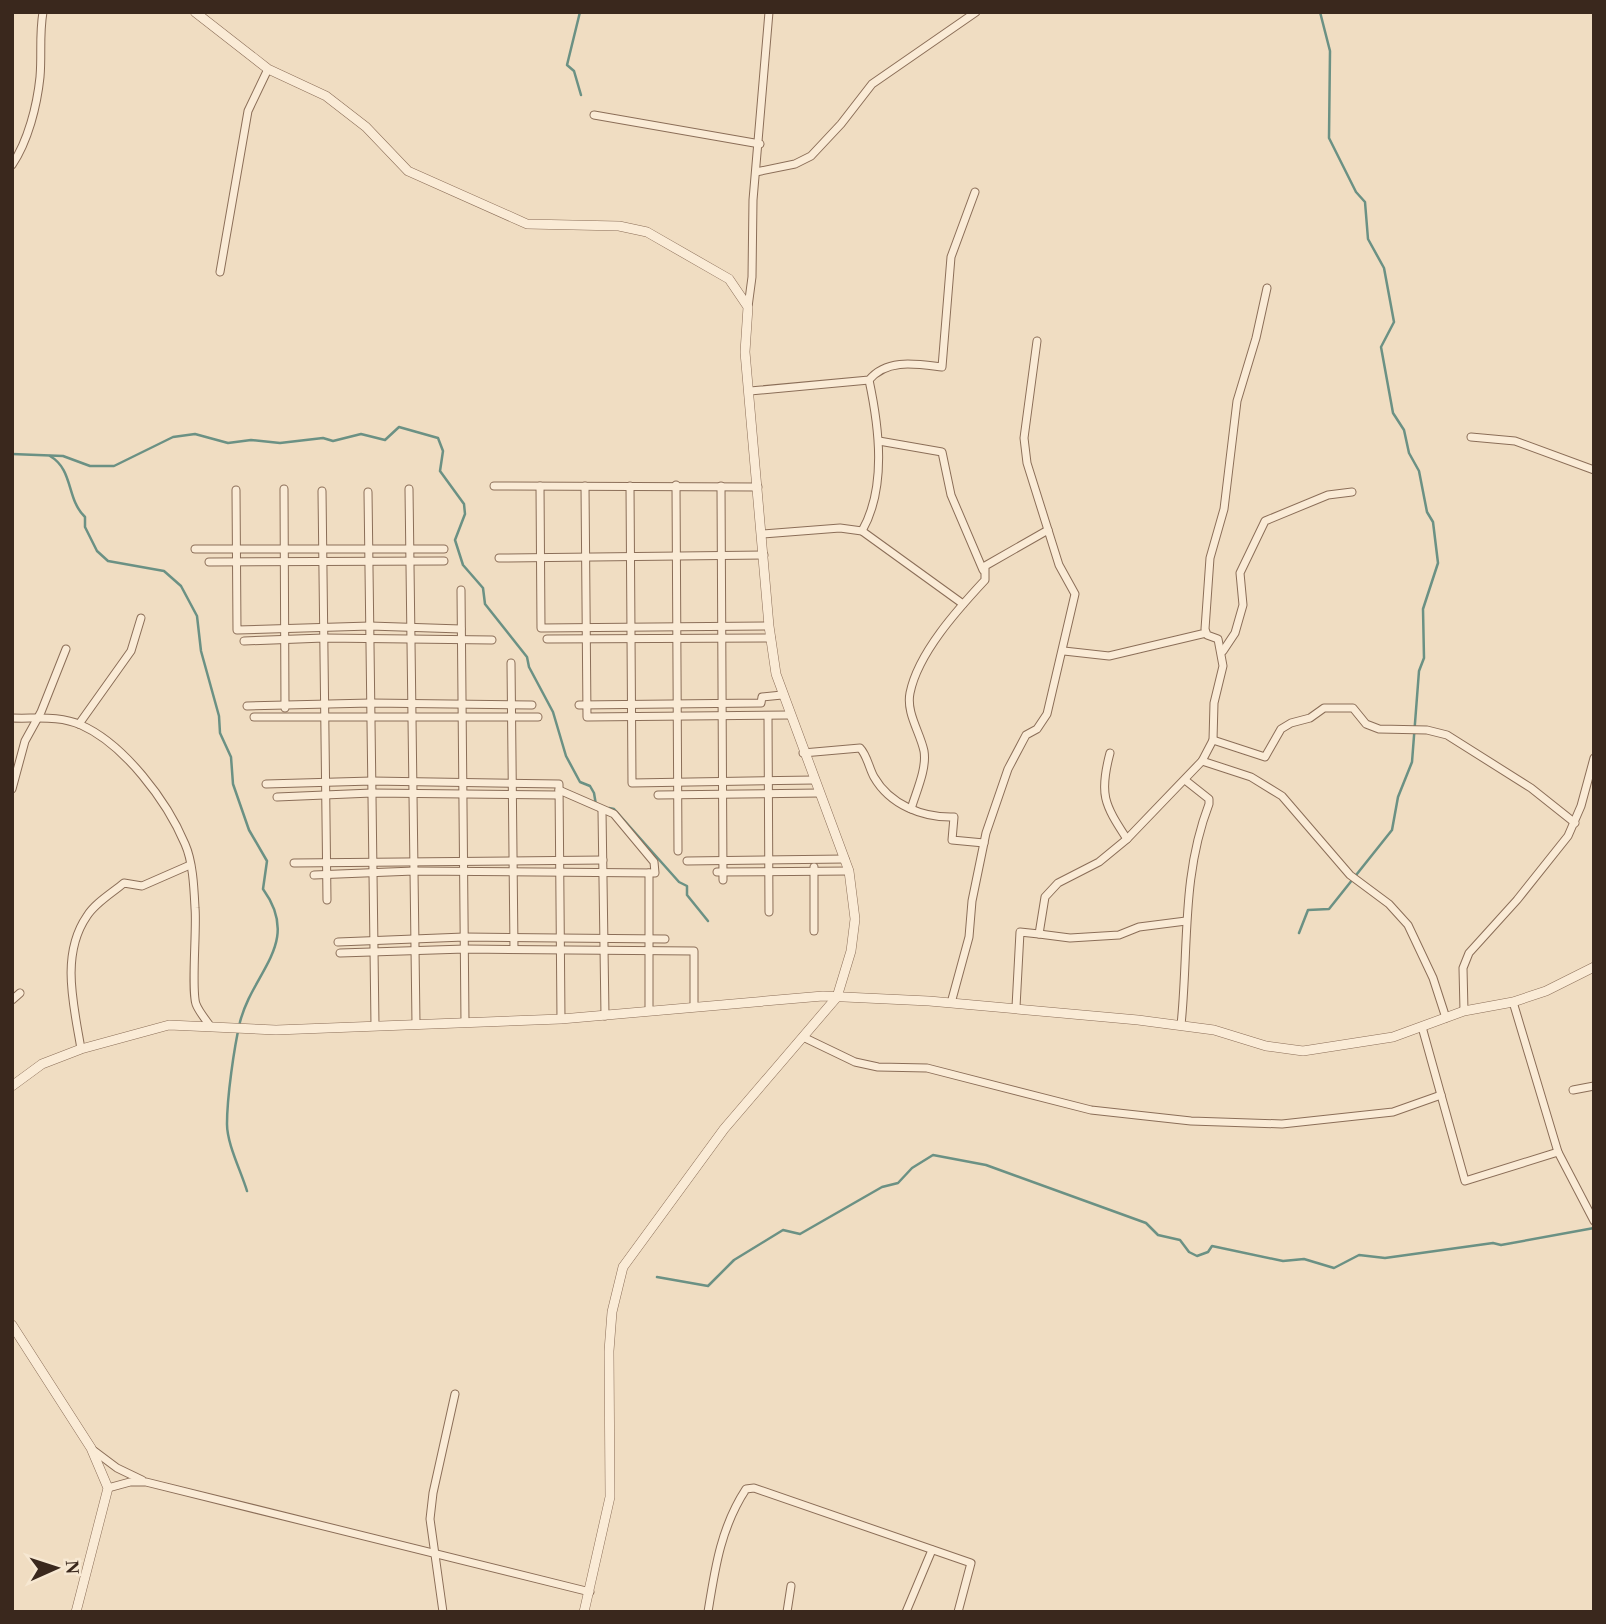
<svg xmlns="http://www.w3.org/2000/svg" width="1606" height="1624" font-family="'Times New Roman',serif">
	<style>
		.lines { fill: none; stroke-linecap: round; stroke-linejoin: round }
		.stream { stroke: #6b9184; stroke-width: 2.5 }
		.minor-casing { stroke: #8b6e58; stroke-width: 9 }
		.tertiary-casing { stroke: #8b6e58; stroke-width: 10 }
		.minor { stroke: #faebd6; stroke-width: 7 }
		.tertiary { stroke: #faebd6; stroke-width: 9 }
	</style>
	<rect width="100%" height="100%" fill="#f0ddc2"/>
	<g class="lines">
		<g class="stream">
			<path d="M 580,12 L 567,65 L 574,71 L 581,95"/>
			<path d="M 12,454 L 63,456 L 90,466 L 114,466 L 173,437 L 195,434 L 228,443 L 251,440 L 280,443 L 323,438 L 333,441 L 361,434 L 385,440 L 399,427 L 438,438 L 443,451 L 440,471 L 464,504 L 465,514 L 455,540 L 463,565 L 483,588 L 485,604 L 527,657 L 529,667 L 553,712 L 566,756 L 580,782 L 590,786 L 594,793 L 596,805"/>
			<path d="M 50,456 C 74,470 66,499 85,517 L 85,527 L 97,551 L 108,561 L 164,571 L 181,586 L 197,616 L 201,651 L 219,716 L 220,733 L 231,757 L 233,784 L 249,830 L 267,861 L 263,889 C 302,943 253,971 240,1022 C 234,1048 227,1097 227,1124 C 227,1144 241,1171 247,1191"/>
			<path d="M 609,808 L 614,809 L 679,882 L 687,886 L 687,895 L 708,921"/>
			<path d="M 1299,933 L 1308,910 L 1329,909 L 1392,830 L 1398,797 L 1412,762 L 1419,671 L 1424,658 L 1423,609 L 1438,563 L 1433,522 L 1427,512 L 1419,471 L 1409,453 L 1404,430 L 1393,413 L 1381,347 L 1394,322 L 1384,268 L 1368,239 L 1365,202 L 1356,192 L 1329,138 L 1330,51 L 1320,12"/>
			<path d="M 657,1277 L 708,1286 L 734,1260 L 783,1230 L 800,1234 L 882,1187 L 898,1183 L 912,1168 L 933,1155 L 986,1165 L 1146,1223 L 1158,1235 L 1180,1240 L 1189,1252 L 1197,1256 L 1208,1252 L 1212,1246 L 1283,1261 L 1304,1259 L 1334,1268 L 1359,1255 L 1385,1258 L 1493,1243 L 1501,1245 L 1594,1228"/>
		</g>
		<defs>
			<g id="minor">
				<path d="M 594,115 L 760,144"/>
				<path d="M 12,165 C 28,141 37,106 40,77 C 42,54 39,36 43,12"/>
				<path d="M 756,172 L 795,164 L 811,156 L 841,124 L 872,84 L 976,12"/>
				<path d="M 220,272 L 248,111 L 268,69"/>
				<path d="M 748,307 L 752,277 L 753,200 L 769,12"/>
				<path d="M 750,391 L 869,380 C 887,358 917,364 942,367 L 951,257 L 975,192"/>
				<path d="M 1471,437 L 1515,441 L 1594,470"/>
				<path d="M 879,441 L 942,452 L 951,495 L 983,570"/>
				<path d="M 676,485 L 678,851"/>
				<path d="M 494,486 L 758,487"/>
				<path d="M 540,486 L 541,628 L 769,626"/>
				<path d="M 585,486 L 587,717 L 789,715"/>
				<path d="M 630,486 L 632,783 L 814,780"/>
				<path d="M 721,486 L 723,880"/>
				<path d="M 284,489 L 285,708"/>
				<path d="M 409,489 L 416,1024"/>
				<path d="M 236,490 L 237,630 L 370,626 L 461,629"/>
				<path d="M 322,491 L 327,900"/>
				<path d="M 368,492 L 375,1026"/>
				<path d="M 862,531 C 887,487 879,427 869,380"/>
				<path d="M 763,534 L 840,528 L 862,531 L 963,604"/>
				<path d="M 195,549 L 444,549"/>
				<path d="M 499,558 L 764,555"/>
				<path d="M 209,562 L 444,561"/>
				<path d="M 461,590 L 465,1022"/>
				<path d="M 547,639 L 771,638"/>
				<path d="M 244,641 L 324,638 L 492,640"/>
				<path d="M 1064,651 L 1109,656 L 1206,633"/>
				<path d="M 1223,651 L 1235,633 L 1243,605 L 1240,573 L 1265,521 L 1328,495 L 1352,492"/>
				<path d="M 511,663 L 514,949"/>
				<path d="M 579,705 L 761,703 L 762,697 L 782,695"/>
				<path d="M 247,706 L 371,703 L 532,705"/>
				<path d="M 768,716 L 769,912"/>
				<path d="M 254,717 L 538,717"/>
				<path d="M 12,718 C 35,719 59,715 81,725 C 124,744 167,801 185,844 C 193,862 194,888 195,908 C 197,928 191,990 196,1004 C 199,1012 206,1020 211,1027"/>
				<path d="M 79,724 L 131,651 L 141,618"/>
				<path d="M 1213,740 L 1265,757 L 1281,729 L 1291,723 L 1310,718 L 1324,708 L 1353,708 L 1366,724 L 1379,729 L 1427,730 L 1447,735 L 1531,788 L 1575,823"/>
				<path d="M 803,753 L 860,748 C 867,755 869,768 874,777 C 890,805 923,818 954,817 L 952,840 L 984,843"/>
				<path d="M 1110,753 C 1099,794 1104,804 1127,839"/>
				<path d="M 1202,761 L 1251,777 L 1282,796 L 1350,875 L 1389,904 L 1408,925 L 1433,978 L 1446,1018"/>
				<path d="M 266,784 L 372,781 L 559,784 L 561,1019"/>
				<path d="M 12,789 L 25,741 L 41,712 L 66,649"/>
				<path d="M 658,795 L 820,793"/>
				<path d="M 277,797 L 372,793 L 557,795"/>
				<path d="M 911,809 C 916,792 927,769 924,751 C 920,732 906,713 910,693 C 918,653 958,609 985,580 L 985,566 L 1048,530"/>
				<path d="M 602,811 L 605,1016"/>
				<path d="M 687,861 L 845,859"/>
				<path d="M 294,863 L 603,860"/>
				<path d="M 814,867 L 814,931"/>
				<path d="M 717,872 L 849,871"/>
				<path d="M 649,873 L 649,1010"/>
				<path d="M 314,875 L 414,871 L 655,873 L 654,862 L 614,814 L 559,790"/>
				<path d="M 1039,934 L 1070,938 L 1119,935 L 1139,927 L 1186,921"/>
				<path d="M 338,942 L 464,937 L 665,939"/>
				<path d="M 340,953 L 465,949 L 694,951 L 694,1007"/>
				<path d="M 12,1000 L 20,993"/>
				<path d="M 1513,1002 L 1558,1152 L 1594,1221"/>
				<path d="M 951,1003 L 969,937 L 972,901 L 986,833 L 1008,769 L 1026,735 L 1037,729 L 1047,714 L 1075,594 L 1059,565 L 1027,463 L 1024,438 L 1037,341"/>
				<path d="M 1016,1007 L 1020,932 L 1039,934 L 1045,897 L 1058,883 L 1099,862 L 1127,839 L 1202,761 L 1213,740 L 1214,703 L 1223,666 L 1218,639 L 1207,635 L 1205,629 L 1210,558 L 1224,509 L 1237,401 L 1256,338 L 1267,288"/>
				<path d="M 1464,1011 L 1463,968 L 1469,953 L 1517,900 L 1568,836 L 1581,806 L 1594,758"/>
				<path d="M 1181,1025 C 1189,948 1181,877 1209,804 L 1209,799 L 1185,780"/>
				<path d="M 1422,1027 L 1465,1181 L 1558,1152"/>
				<path d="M 803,1037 L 855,1062 L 878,1067 L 927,1068 L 1091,1110 L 1191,1121 L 1282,1124 L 1393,1112 L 1441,1095"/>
				<path d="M 81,1049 C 74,1006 60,955 87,916 C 95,903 112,893 124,883 L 142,886 L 190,865"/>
				<path d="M 1573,1090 L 1594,1086"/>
				<path d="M 93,1450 L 117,1468 L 142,1480"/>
				<path d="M 108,1488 L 130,1482 L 146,1482 L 590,1592"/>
				<path d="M 443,1612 L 430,1519 L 433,1493 L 455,1394"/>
				<path d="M 708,1612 C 715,1568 721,1527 746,1489 L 754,1488 L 971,1563 L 958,1612"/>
				<path d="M 787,1612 L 791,1586"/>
				<path d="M 906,1612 L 932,1550"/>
			</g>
			<g id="tertiary">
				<path d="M 195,12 L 268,69 L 326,96 L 366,127 L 408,171 L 527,224 L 619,226 L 647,232 L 729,279 L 748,307 L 745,352 L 769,626 L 776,674 L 849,871 L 855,919 L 851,951 L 837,997 L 724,1129 L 623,1267 L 612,1312 L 609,1351 L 610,1497 L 584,1612"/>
				<path d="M 12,1086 L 42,1064 L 81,1049 L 169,1025 L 276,1030 L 561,1019 L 823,996 L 929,1001 L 1138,1020 L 1214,1030 L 1266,1046 L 1303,1051 L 1393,1037 L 1464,1011 L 1513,1002 L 1546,991 L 1594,967"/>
				<path d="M 12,1325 L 91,1448 L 108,1488 L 76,1612"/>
			</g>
		</defs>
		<use href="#minor" class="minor-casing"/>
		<use href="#tertiary" class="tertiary-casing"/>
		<use href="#minor" class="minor"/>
		<use href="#tertiary" class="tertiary"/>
	</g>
	<rect width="1606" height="1624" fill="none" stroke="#3a281d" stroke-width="28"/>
	<g transform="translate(56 1568) rotate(87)" stroke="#f7e8d2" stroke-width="5" paint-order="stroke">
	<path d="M0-5L12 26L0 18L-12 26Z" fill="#3a281d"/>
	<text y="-10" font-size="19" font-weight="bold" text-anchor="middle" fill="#3a281d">N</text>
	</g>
</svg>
